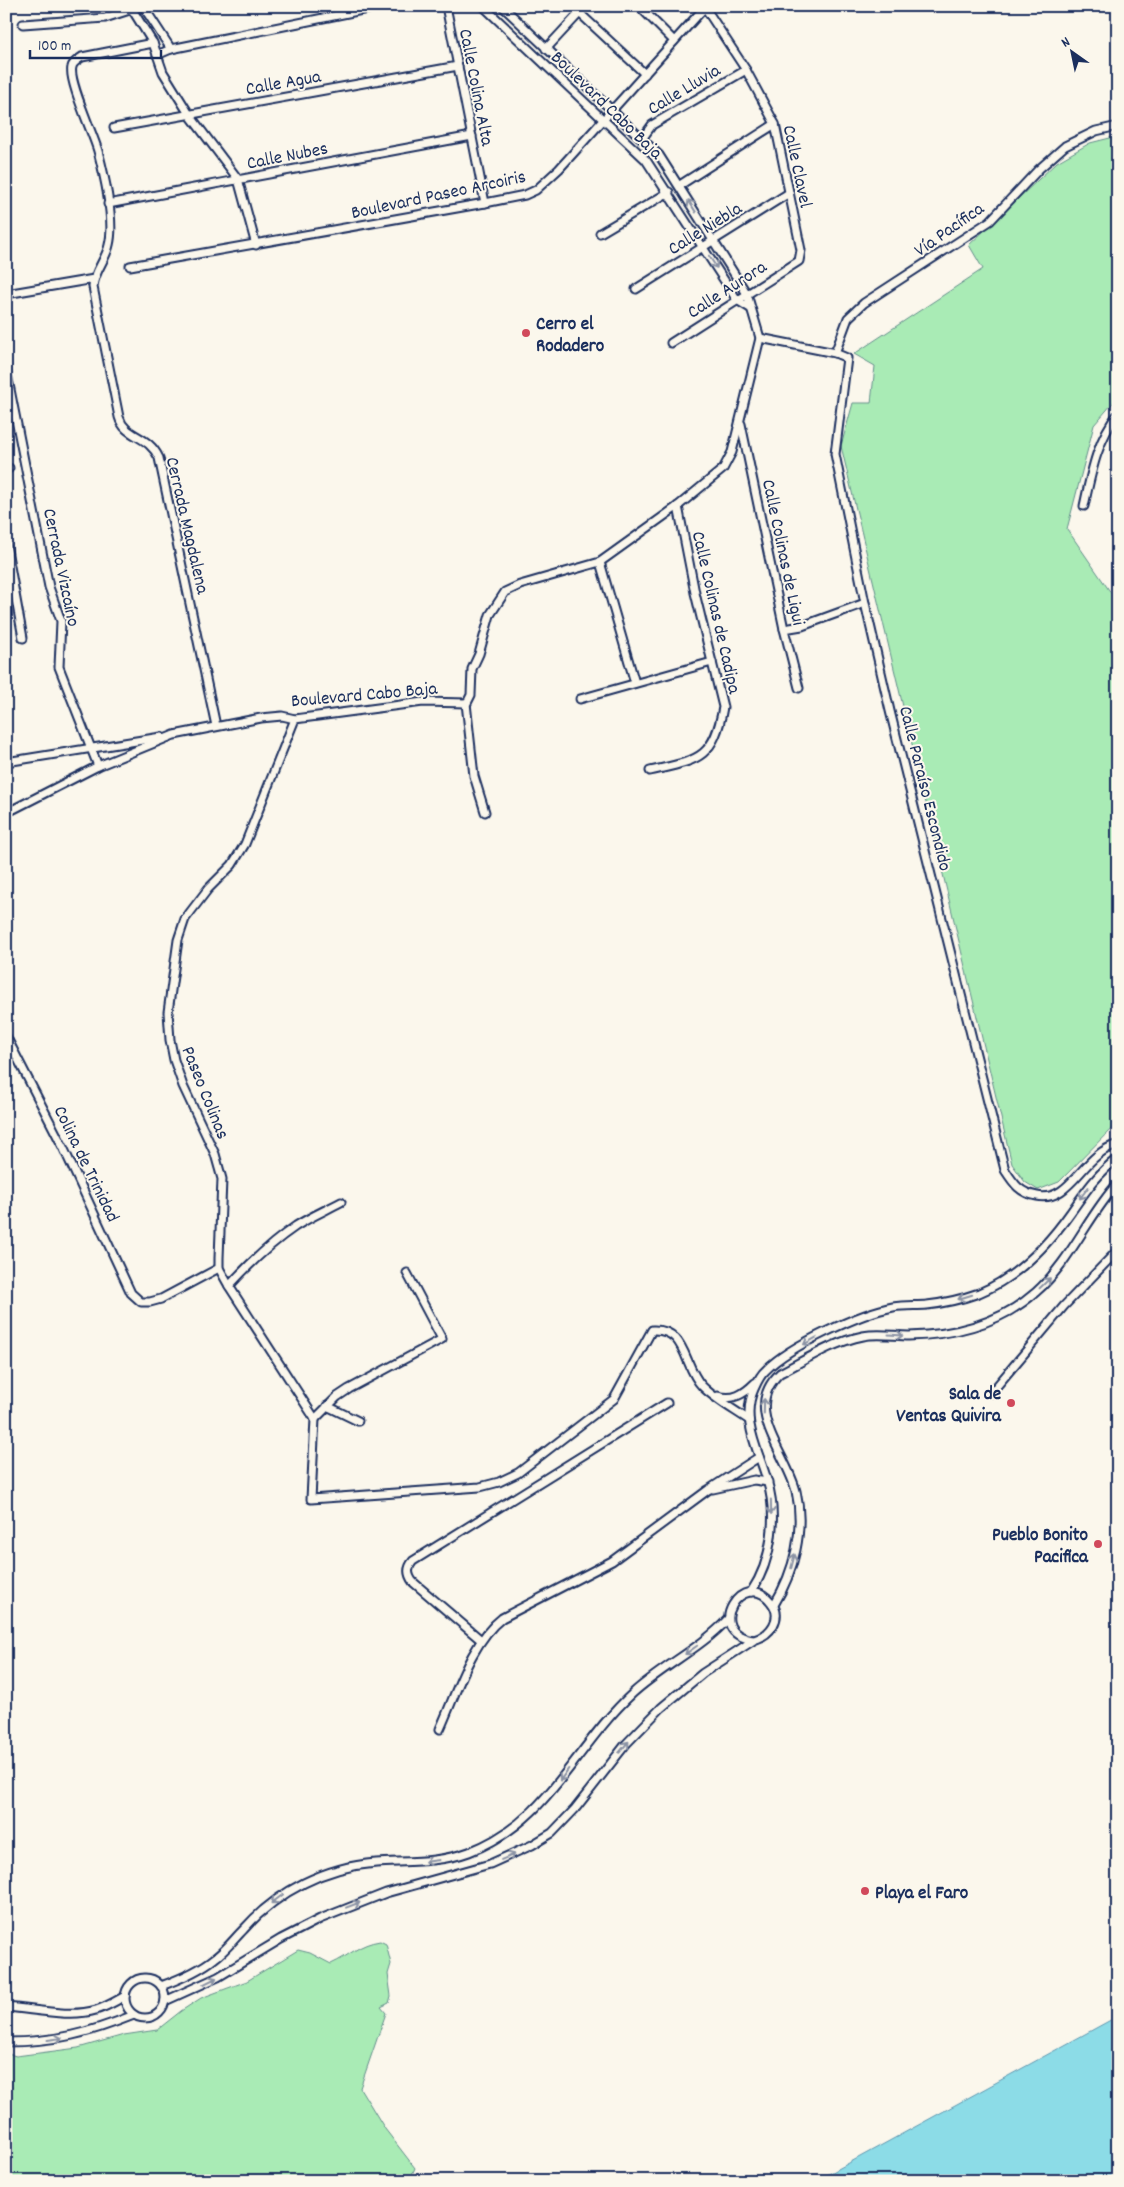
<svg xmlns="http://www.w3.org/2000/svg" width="1124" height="2187" font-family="Dekko,sans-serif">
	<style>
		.green { fill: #a9ebb5; stroke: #628d8a }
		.water { fill: #8cdce7; stroke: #5f97b0 }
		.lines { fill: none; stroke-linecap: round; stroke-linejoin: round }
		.minor-casing { stroke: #1b2f5e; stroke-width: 11 }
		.minor { stroke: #fbf7ec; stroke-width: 7 }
		.oneway { stroke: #8b93a5 }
		.poi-dot { fill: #d1495b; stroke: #fbf7ec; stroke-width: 2 }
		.labels { text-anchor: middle; stroke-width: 4; stroke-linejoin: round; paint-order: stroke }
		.street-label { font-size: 19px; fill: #1b2f5e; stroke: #fbf7ec }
		.poi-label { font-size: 19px; font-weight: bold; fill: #1b2f5e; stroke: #fbf7ec; text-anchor: start }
	</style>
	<rect width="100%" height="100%" fill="#fbf7ec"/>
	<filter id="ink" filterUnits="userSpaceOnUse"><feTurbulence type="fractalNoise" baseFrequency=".02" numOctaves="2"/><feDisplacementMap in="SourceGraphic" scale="10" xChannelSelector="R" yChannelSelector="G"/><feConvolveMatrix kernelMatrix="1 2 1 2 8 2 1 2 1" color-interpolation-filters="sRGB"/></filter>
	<g filter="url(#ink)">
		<g class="green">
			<path d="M 1118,136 L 1118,397 L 1094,425 L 1067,529 L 1118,603 L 1118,1122 L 1059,1182 L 1038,1190 L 1025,1182 L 1012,1164 L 841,446 L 853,403 L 871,403 L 875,366 L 854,354 L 983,269 L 969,245 L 1057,162 L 1090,143 Z"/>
			<path d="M 380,1941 L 386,1944 L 391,1964 L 388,1974 L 391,1996 L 389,2003 L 381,2007 L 386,2013 L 360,2088 L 385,2129 L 415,2168 L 409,2181 L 6,2181 L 6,2053 L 16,2056 L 78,2048 L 124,2035 L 157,2030 L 181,2011 L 201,1998 L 247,1981 L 298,1950 L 310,1953 L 331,1964 C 349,1956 359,1944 380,1941 Z"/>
		</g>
		<path class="water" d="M 1118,2016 L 1118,2181 L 816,2181 Z"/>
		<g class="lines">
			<defs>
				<g id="minor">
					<path d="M 130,6 L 153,43 L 163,72 L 189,114 L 238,179 L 256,245"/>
					<path d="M 143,6 L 171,49"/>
					<path d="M 446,6 L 485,203"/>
					<path d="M 483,6 L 646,160 L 737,300 L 750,308"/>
					<path d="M 572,6 L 645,74"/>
					<path d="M 639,6 L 674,41"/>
					<path d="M 23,24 L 105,18 L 142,6"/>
					<path d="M 153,43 L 82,57 C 78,60 73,62 72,67 C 68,81 93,133 98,151 C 104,174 115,222 109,245 C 106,260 94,271 93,287 L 119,417 C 125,438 148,434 159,458 L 216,726"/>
					<path d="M 546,49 L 586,6"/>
					<path d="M 157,55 L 171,49 L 382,6"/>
					<path d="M 114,128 L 458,66"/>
					<path d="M 642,139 L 652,125 L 746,70"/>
					<path d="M 680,185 L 775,124"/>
					<path d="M 108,204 L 472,136"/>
					<path d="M 600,233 L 669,192"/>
					<path d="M 130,266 L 485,203 L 525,195 L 536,190 L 559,169 L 706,6"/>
					<path d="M 636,289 L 789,193"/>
					<path d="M 6,294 L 94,279"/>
					<path d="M 760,338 L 835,353 L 847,358 L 835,454 L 865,603 L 890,711 L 1005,1170 C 1014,1184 1020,1193 1037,1196 C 1071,1203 1082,1154 1118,1144"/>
					<path d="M 671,343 L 799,261 L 801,250 L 775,124 L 746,70 L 704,6"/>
					<path d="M 835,353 L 848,318 L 864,303 L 990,221 L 1039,169 L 1065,146 L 1096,131 L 1118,126"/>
					<path d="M 6,369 L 49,587 L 61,621 L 59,667 L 98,766"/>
					<path d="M 741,424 L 784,629 L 799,688"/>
					<path d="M 6,471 L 9,468"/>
					<path d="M 1084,506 C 1091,474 1097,440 1118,414"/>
					<path d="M 6,544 L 23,638"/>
					<path d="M 600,562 L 635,683"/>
					<path d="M 784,629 L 802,626 L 865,603"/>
					<path d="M 580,699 L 712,662"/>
					<path d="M 466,703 L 474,776 L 485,812"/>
					<path d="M 295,719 L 245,844 L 232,865 L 208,889 L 185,919 L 178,940 L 168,1012 L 170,1040 L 174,1060 L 183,1086 L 215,1154 L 222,1179 L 219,1258 L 219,1268 L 229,1286 L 315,1419 L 311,1499 L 480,1487 L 499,1482 L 518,1473 L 614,1399 L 652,1330 C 687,1328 683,1366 702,1386 C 716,1400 733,1409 749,1420"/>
					<path d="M 6,762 L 161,737"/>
					<path d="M 650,771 C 697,760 714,760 723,707 L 695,593 L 678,506"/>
					<path d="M 6,813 L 98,766 L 174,735 L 261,718 L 282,716 L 295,719 L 423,702 L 467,703 L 471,695 L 472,669 L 479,654 L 490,615 L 505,592 L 520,585 L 600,562 L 678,506 L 723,469 L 732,452 L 760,338 L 747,294 L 659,155 L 502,6"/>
					<path d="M 6,1036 L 63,1147 L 131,1293 L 141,1302 L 150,1302 L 161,1299 L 219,1268"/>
					<path d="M 229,1286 C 249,1264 271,1243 296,1226 C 310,1217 326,1210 341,1202"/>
					<path d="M 991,1393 L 1064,1306 L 1118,1250"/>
					<path d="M 718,1396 C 733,1401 744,1394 755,1383"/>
					<path d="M 327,1406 L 358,1421"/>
					<path d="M 315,1419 L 337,1397 L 349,1389 L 442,1339 L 407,1273"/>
					<path d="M 713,1489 L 754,1480 L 768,1482"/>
					<path d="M 751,1592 C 772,1561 778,1516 767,1480 C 759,1451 740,1420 754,1389 C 757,1382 760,1375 766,1370 C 789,1346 861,1313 893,1307 C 905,1305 916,1306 927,1305 C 945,1303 962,1299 979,1293 C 1018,1277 1047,1246 1071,1212 C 1085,1192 1098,1173 1118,1158"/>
					<path d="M 774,1605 C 794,1572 805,1530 796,1491 C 786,1452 741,1409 780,1373 C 807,1359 833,1342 863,1336 C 878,1333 894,1336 909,1336 C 955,1335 1001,1323 1036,1292 C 1071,1261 1087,1217 1118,1183"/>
					<path d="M 481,1640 L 413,1582 C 407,1574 407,1568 413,1561 L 667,1403"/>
					<path d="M 440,1729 C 456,1694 471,1642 502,1618 L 612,1561 L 708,1490 L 759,1457"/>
					<circle cx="145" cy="1998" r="20"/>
					<path d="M 161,1986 C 180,1979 199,1971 215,1958 C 226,1950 234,1939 244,1929 C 261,1910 280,1895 304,1883 C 326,1872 351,1865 376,1863 C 408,1861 439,1863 469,1852 C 550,1821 573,1748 633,1693 C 663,1666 701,1648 728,1619"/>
					<path d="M 165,2001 L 218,1977 L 281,1939 L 320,1919 L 386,1893 L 490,1864 L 532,1845 L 552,1833 L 575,1809 L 626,1744 L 661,1708 L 703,1673 L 754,1640 C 770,1635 784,1618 771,1602 C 744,1567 701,1633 754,1640"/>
					<path d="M 6,2007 C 34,2009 70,2018 96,2010 C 106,2007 116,2001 125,1996"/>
					<path d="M 6,2042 C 55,2042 89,2033 134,2015"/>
				</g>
			</defs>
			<use href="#minor" class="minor-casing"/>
			<use href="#minor" class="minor"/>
		</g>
		<defs><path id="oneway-shaft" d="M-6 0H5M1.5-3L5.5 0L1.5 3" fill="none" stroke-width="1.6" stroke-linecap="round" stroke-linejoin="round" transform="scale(1.25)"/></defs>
		<g class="oneway">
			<use href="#oneway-shaft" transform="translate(692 206) rotate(-122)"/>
			<use href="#oneway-shaft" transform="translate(713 262) rotate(57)"/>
			<use href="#oneway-shaft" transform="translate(1084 1193) rotate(127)"/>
			<use href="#oneway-shaft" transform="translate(1045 1283) rotate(-44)"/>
			<use href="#oneway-shaft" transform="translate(965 1297) rotate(163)"/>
			<use href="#oneway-shaft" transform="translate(896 1335) rotate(4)"/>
			<use href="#oneway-shaft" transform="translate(810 1341) rotate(151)"/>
			<use href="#oneway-shaft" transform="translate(764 1406) rotate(-89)"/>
			<use href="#oneway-shaft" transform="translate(771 1507) rotate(89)"/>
			<use href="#oneway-shaft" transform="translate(793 1561) rotate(-76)"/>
			<use href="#oneway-shaft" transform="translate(691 1650) rotate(145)"/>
			<use href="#oneway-shaft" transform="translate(624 1747) rotate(-50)"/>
			<use href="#oneway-shaft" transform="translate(564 1775) rotate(126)"/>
			<use href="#oneway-shaft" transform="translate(508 1857) rotate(-23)"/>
			<use href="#oneway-shaft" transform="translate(432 1861) rotate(173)"/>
			<use href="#oneway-shaft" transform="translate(277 1899) rotate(143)"/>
			<use href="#oneway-shaft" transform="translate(353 1905) rotate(-21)"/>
			<use href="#oneway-shaft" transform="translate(210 1981) rotate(-26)"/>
			<use href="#oneway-shaft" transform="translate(55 2039) rotate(-8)"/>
		</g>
	</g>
	<g class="poi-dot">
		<circle cx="526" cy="333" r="5"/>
		<circle cx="1011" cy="1403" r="5"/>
		<circle cx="1098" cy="1544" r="5"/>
		<circle cx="865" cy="1891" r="5"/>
	</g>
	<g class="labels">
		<g class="street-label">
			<text transform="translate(283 81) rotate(-10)" y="7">Calle Agua</text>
			<text transform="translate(478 87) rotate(79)" y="7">Calle Colina Alta</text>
			<text transform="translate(683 88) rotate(-31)" y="7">Calle Lluvia</text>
			<text transform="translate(608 104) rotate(44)" y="7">Boulevard Cabo Baja</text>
			<text transform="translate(287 154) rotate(-11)" y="7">Calle Nubes</text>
			<text transform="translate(799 166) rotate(78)" y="7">Calle Clavel</text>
			<text transform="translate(438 193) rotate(-12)" y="7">Boulevard Paseo Arcoiris</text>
			<text transform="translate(704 227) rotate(-32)" y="7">Calle Niebla</text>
			<text transform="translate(948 228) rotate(-35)" y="7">Vía Pacífica</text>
			<text transform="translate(726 288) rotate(-33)" y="7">Calle Aurora</text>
			<text transform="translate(189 525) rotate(77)" y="7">Cerrada Magdalena</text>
			<text transform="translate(785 552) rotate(78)" y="7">Calle Colinas de Ligui</text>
			<text transform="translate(63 567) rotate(78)" y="7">Cerrada Vizcaíno</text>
			<text transform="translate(718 612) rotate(77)" y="7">Calle Colinas de Cadipa</text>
			<text transform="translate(364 693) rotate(-5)" y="7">Boulevard Cabo Baja</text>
			<text transform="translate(927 788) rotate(76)" y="7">Calle Paraíso Escondido</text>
			<text transform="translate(207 1092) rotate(68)" y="7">Paseo Colinas</text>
			<text transform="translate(88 1163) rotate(64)" y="7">Colina de Trinidad</text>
		</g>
		<g class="poi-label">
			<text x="536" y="329">Cerro el<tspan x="536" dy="22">Rodadero</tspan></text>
			<text x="1001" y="1399" text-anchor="end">Sala de<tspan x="1001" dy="22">Ventas Quivira</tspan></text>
			<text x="1088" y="1540" text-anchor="end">Pueblo Bonito<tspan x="1088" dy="22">Pacifica</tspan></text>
			<text x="875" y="1898">Playa el Faro</text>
		</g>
	</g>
	<rect width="1124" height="2187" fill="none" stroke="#fbf7ec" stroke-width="25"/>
	<rect x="12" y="12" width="1099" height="2162" fill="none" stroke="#1b2f5e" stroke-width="2" filter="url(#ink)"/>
	<g transform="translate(1072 52) rotate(327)" stroke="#fbf7ec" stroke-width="4" paint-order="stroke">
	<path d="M0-4L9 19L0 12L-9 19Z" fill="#1b2f5e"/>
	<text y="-8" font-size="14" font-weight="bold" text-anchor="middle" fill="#1b2f5e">N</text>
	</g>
	<path d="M30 50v8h131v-8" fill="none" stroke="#1b2f5e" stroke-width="2.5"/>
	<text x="38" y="50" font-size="15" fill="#1b2f5e" stroke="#fbf7ec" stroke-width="4" paint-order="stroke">100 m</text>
</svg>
